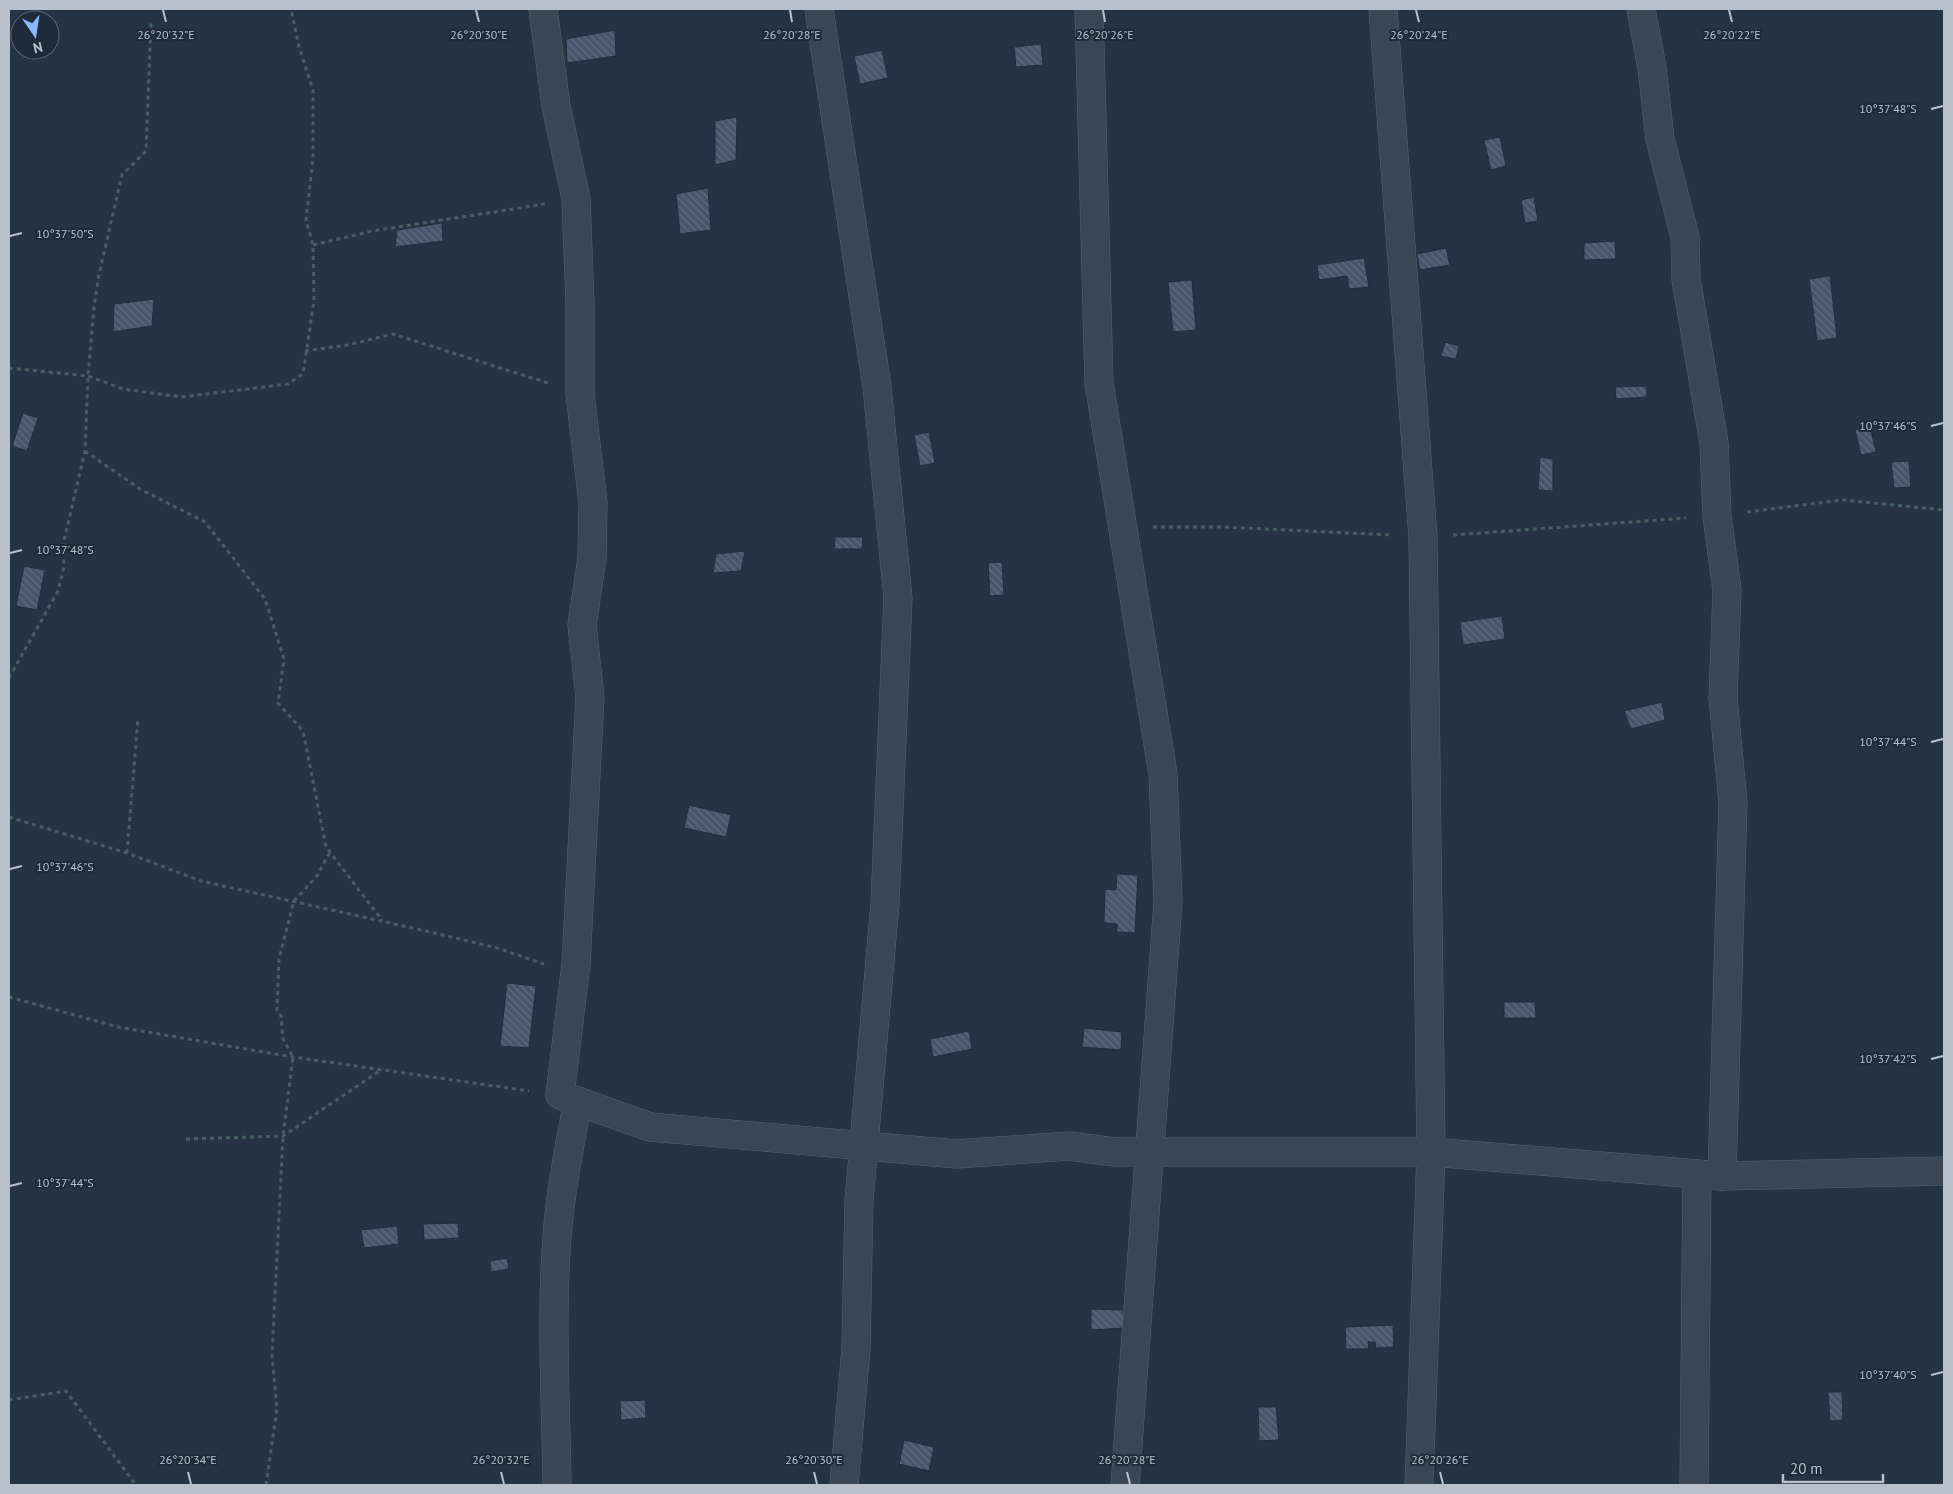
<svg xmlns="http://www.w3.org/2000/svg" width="1953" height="1494" font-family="'PT Sans',sans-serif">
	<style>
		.building { fill: url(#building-back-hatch); stroke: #212c3c }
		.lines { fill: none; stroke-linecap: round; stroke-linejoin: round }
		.street-casing { stroke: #596372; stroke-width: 29 }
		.path { stroke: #465f62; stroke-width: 3; stroke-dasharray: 4 4; stroke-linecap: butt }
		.street { stroke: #3a4555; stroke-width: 28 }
		.ticks { fill: none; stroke: #b8c0ce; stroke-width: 2 }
		.ticks-label { font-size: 12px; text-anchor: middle; fill: #b8c0ce; stroke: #1f2a3a; stroke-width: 4; stroke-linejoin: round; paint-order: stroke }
	</style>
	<defs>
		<pattern id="building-back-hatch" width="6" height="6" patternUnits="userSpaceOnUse" patternTransform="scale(1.25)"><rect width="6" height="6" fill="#47556a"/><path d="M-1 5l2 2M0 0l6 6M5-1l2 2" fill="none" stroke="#5f6c7e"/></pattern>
	</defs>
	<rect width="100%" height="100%" fill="#263345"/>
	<g class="building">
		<path d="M 615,30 L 616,56 L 567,63 L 566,39 Z"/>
		<path d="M 1041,44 L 1043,65 L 1016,67 L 1014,47 Z"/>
		<path d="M 882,50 L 888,78 L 860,84 L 854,56 Z"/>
		<path d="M 737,117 L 736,160 L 715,165 L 715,121 Z"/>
		<path d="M 1500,137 L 1506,166 L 1491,170 L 1484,140 Z"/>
		<path d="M 708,188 L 711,230 L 680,234 L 676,194 Z"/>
		<path d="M 1534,197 L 1538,221 L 1525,223 L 1521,200 Z"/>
		<path d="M 442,223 L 443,241 L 395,247 L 397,230 Z"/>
		<path d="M 1615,241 L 1616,259 L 1584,260 L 1584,243 Z"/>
		<path d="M 1446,248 L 1450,265 L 1420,270 L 1417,254 Z"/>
		<path d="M 1364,258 L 1369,287 L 1349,289 L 1347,276 L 1319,280 L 1317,265 Z"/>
		<path d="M 1830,276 L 1837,338 L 1817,341 L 1809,279 Z"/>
		<path d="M 1192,280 L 1196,330 L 1173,332 L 1168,282 Z"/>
		<path d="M 154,299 L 152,326 L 113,332 L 114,304 Z"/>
		<path d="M 1445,342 L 1459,346 L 1456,359 L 1441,356 Z"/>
		<path d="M 1646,386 L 1647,397 L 1616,399 L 1615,387 Z"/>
		<path d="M 23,413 L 38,418 L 27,451 L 12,446 Z"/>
		<path d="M 1870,426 L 1876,452 L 1861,455 L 1855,430 Z"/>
		<path d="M 929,432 L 935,463 L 920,466 L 914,435 Z"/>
		<path d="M 1540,457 L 1553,459 L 1553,491 L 1538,490 Z"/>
		<path d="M 1909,461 L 1911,487 L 1894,488 L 1891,462 Z"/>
		<path d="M 835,537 L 863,537 L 862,549 L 834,549 Z"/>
		<path d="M 745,551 L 741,571 L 713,573 L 716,554 Z"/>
		<path d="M 1002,562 L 1004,595 L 990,596 L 988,563 Z"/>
		<path d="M 24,566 L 45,570 L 37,610 L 16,606 Z"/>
		<path d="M 1502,616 L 1505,639 L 1463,645 L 1460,622 Z"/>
		<path d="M 1662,702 L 1665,720 L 1631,729 L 1624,711 Z"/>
		<path d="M 689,805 L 731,815 L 726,837 L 684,828 Z"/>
		<path d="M 1117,874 L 1138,875 L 1135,933 L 1117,932 L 1117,924 L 1104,923 L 1105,889 L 1116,890 Z"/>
		<path d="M 507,983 L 536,986 L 529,1048 L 500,1046 Z"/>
		<path d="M 1504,1002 L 1535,1002 L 1536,1018 L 1504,1018 Z"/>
		<path d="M 1084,1028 L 1122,1032 L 1121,1050 L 1082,1047 Z"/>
		<path d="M 969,1031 L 972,1049 L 933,1057 L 930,1039 Z"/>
		<path d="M 458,1223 L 459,1238 L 424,1240 L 423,1224 Z"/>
		<path d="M 397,1226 L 399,1244 L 364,1248 L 361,1230 Z"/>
		<path d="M 507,1258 L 509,1269 L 491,1272 L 490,1261 Z"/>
		<path d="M 1091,1309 L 1123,1310 L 1124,1328 L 1091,1330 Z"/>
		<path d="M 1393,1325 L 1394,1347 L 1376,1348 L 1375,1342 L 1368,1342 L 1369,1349 L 1346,1349 L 1345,1327 Z"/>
		<path d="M 1828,1392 L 1842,1392 L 1843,1420 L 1830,1421 Z"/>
		<path d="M 645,1400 L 646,1418 L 621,1420 L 620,1401 Z"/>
		<path d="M 1258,1407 L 1276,1407 L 1279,1440 L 1259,1441 Z"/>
		<path d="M 904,1440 L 934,1447 L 929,1471 L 899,1464 Z"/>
	</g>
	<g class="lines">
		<defs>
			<g id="street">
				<path d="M 543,9 L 556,106 L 576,199 L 580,303 L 580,394 L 593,503 L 592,558 L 582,625 L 590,697 L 576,964 L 560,1095 L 650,1127 L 957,1154 L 1069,1146 L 1115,1152 L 1431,1152 L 1722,1176 L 1944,1171"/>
				<path d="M 819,9 L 877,387 L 898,598 L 885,903 L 859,1201 L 856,1348 L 844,1485"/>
				<path d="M 1089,9 L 1099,383 L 1163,774 L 1168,902 L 1125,1485"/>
				<path d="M 1383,9 L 1423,537 L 1431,1152 L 1419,1485"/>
				<path d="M 1641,9 L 1652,68 L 1660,139 L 1685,237 L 1686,279 L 1714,443 L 1717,516 L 1727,590 L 1723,698 L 1733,802 L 1722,1176"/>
				<path d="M 557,1485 C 556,1399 550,1311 558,1225 C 562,1183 570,1142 578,1101"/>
				<path d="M 1694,1485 L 1697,1174"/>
			</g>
		</defs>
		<use href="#street" class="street-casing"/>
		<g class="path">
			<path d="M 313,245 L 372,231 L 545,204"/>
			<path d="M 305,351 L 347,345 L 393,334 L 548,383"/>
			<path d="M 9,368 L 88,376 L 123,389 L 181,397 L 288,384 L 303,374 L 314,300 L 313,245 L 306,220 L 313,159 L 313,90 L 299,47 L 291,9"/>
			<path d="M 85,451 L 140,489 L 205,522 L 265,599 L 284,659 L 278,703 L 303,731 L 326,847 L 382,920"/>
			<path d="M 1747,512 L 1843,500 L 1944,510"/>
			<path d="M 1153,527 L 1223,527 L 1392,535"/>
			<path d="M 1453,535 L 1686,518"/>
			<path d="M 9,678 L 58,591 L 64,567 L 63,545 L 85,451 L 88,376 L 94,307 L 99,274 L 122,175 L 146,151 L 151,22"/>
			<path d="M 9,817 L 127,853 L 201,881 L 426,931 L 497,948 L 544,964"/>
			<path d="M 127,853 L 138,718"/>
			<path d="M 9,997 L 118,1027 L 293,1057 L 529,1091"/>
			<path d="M 186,1139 L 283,1136 L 381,1070"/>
			<path d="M 9,1400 L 66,1391 L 136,1485"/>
			<path d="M 266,1485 L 277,1408 L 272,1356 L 283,1136 L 293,1057 L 283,1039 L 281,1016 L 277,1010 L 279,959 L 294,901 L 317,876 L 330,852"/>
		</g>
		<use href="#street" class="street"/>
	</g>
	<path class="ticks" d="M 163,10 L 166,22M 476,10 L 479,22M 790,10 L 792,22M 1103,10 L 1105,22M 1416,10 L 1419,22M 1729,10 L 1732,22M 1931,109 L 1943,106M 10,236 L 22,233M 1931,426 L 1943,423M 10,553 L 22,550M 1931,742 L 1943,739M 10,869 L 22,866M 1931,1059 L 1943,1056M 10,1186 L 22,1183M 1931,1375 L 1943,1372M 188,1472 L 191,1484M 501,1472 L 504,1484M 814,1472 L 817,1484M 1127,1472 L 1130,1484M 1440,1472 L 1443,1484"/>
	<g class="ticks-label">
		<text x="166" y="39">26°20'32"E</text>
		<text x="479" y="39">26°20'30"E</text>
		<text x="792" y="39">26°20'28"E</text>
		<text x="1105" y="39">26°20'26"E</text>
		<text x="1419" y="39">26°20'24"E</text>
		<text x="1732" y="39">26°20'22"E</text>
		<text x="1888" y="113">10°37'48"S</text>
		<text x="65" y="238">10°37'50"S</text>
		<text x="1888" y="430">10°37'46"S</text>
		<text x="65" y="554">10°37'48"S</text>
		<text x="1888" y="746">10°37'44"S</text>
		<text x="65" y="871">10°37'46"S</text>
		<text x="1888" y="1063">10°37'42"S</text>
		<text x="65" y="1187">10°37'44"S</text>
		<text x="1888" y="1379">10°37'40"S</text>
		<text x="188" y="1464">26°20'34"E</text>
		<text x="501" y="1464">26°20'32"E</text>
		<text x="814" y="1464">26°20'30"E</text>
		<text x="1127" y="1464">26°20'28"E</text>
		<text x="1440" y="1464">26°20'26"E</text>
	</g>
	<rect width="1953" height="1494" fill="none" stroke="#b8c0ce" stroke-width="20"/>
	<g transform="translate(35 35) rotate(167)"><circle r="24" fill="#1f2a3a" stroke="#5c6675"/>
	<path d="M0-4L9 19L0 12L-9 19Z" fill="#8cb7ff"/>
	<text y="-8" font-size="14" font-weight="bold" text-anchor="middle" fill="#b8c0ce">N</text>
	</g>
	<path d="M1783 1474v8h100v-8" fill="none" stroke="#b8c0ce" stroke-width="2.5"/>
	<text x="1790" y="1474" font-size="15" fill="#b8c0ce" stroke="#1f2a3a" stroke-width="4" paint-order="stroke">20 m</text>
</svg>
